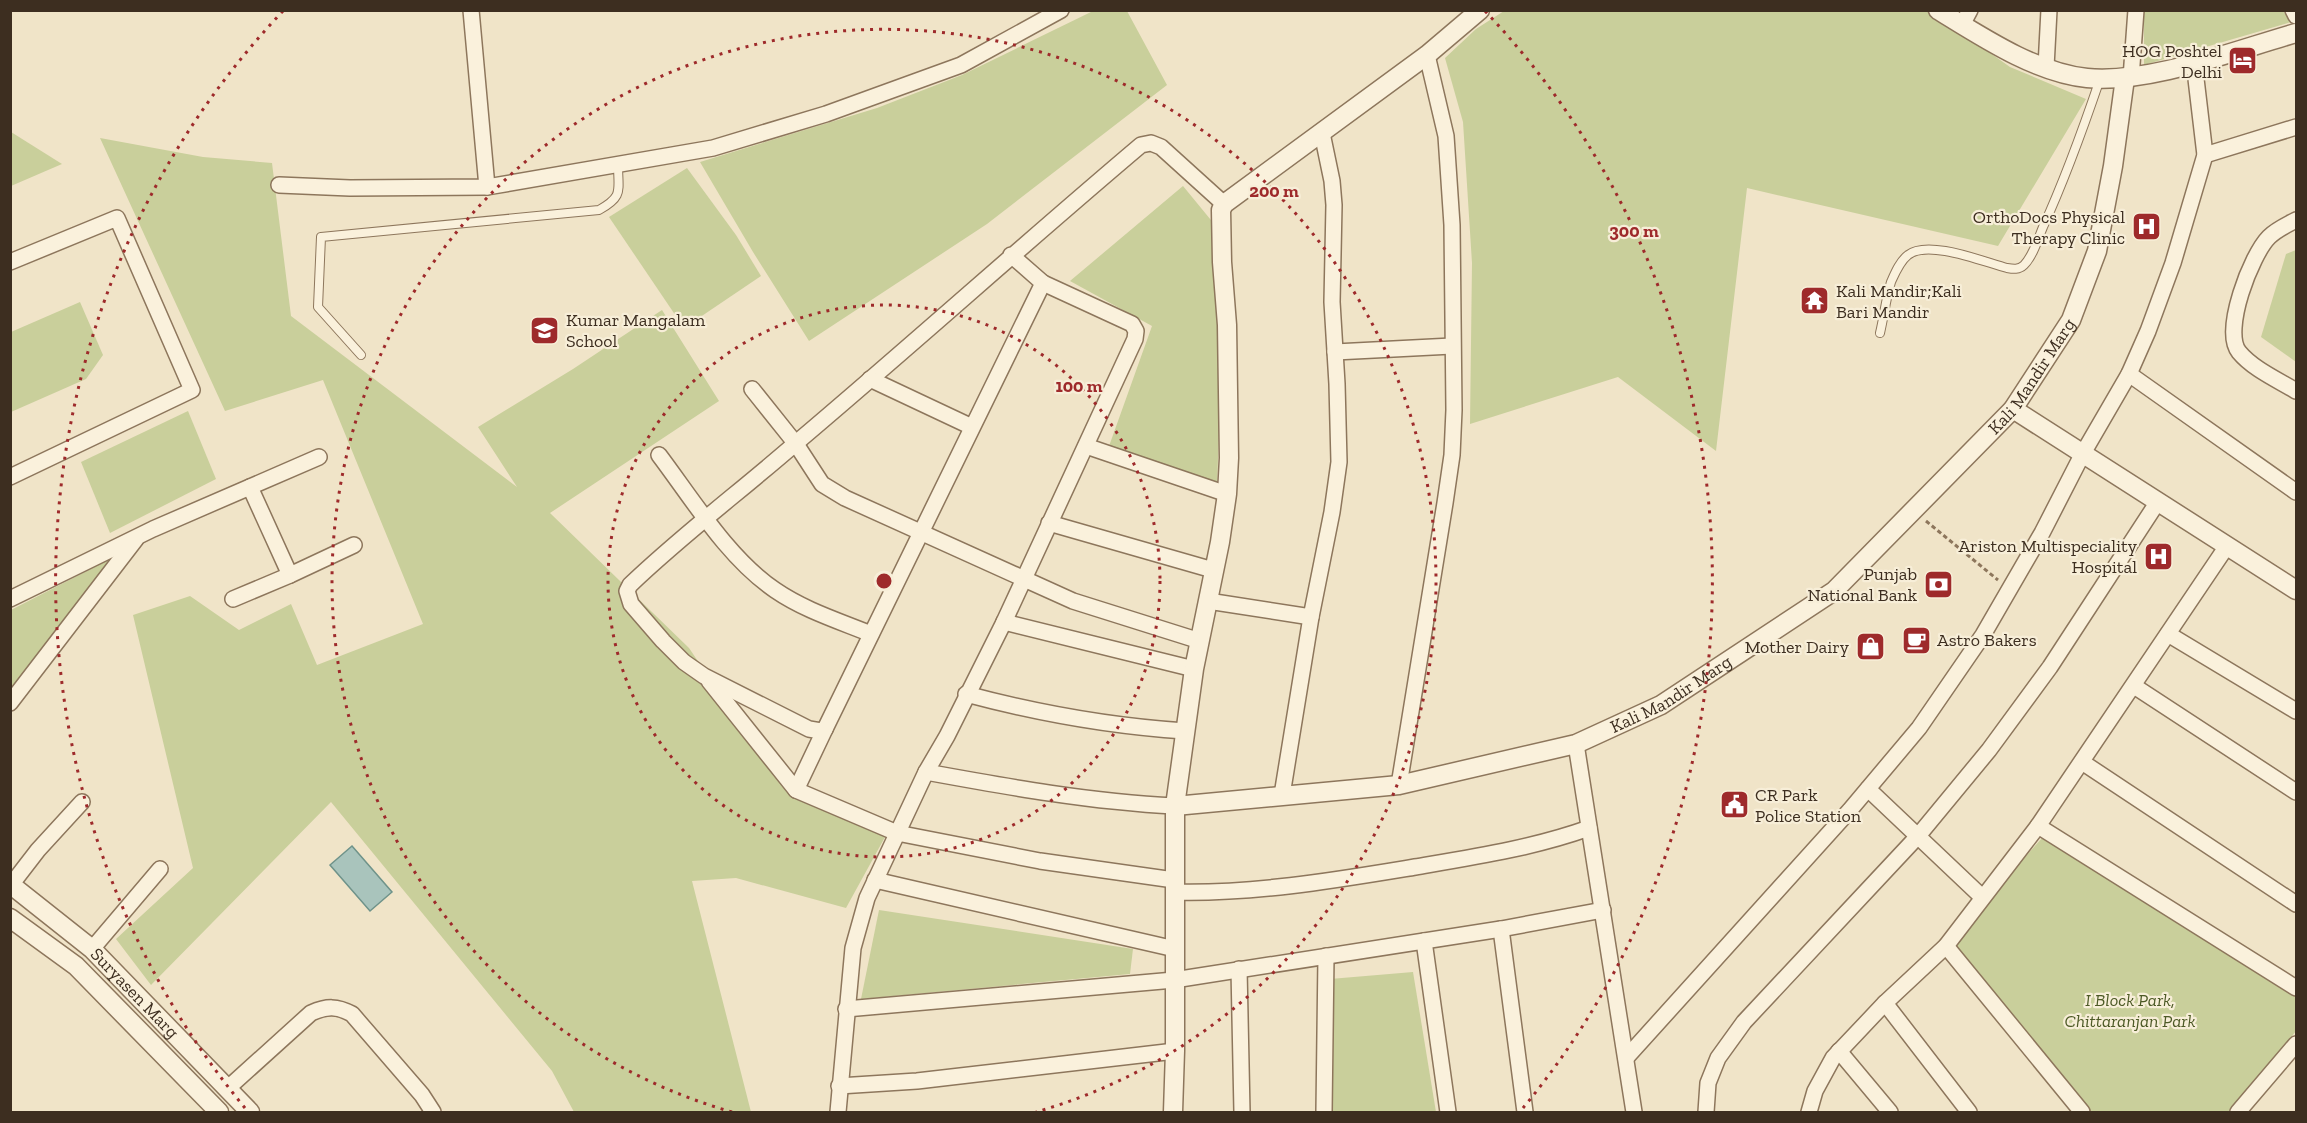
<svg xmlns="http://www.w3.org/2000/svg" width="2307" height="1123" font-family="'Zilla Slab',serif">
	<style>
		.green { fill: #c9cf9b }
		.water { fill: #a9c4bc; stroke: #6f938a; stroke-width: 1.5 }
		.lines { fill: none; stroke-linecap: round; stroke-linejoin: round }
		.service-casing { stroke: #8d765c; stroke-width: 10 }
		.minor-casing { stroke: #8d765c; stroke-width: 18 }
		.tertiary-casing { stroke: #8d765c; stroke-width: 21 }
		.path { stroke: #8d765c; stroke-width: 3; stroke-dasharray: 4.5 3; stroke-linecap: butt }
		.service { stroke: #faf1dc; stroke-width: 8 }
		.minor { stroke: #faf1dc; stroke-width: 15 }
		.tertiary { stroke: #faf1dc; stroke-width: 18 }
		.ring { fill: none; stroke: #9e2a2b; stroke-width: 3; stroke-dasharray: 3 6 }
		.labels { text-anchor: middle; stroke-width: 4.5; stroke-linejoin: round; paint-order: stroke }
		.poi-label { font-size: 18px; fill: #3d2e20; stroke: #f7eed8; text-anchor: end }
		.street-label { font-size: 18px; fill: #3d2e20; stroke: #f7eed8 }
		.park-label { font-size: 18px; font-style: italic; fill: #4d5a26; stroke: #f7eed8 }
		.centre { fill: #9e2a2b; stroke: #f7eed8; stroke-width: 3 }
		.ring-label { font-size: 18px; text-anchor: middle; font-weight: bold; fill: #9e2a2b; stroke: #f7eed8; stroke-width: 4.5; stroke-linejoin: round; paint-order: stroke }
	</style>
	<rect width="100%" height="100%" fill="#f0e4c8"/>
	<g class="green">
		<path d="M 1093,11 L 1127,11 L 1167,85 L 987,224 L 809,341 L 753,252 L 700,162 L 877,108 L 962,75 Z"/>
		<path d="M 1504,11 L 1926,11 L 1942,19 L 2010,67 L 2086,99 L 1998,246 L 1747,188 L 1716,451 L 1618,377 L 1470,424 L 1472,263 L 1463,122 L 1445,58 L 1476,29 Z"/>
		<path d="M 2144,11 L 2283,11 L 2291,22 L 2144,65 Z"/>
		<path d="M 11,132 L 62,164 L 11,186 Z"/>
		<path d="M 100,138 L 203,157 L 272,163 L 291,316 L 517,487 L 478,427 L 573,369 L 662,310 L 719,401 L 550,513 L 689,648 L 771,769 L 885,837 L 846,908 L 736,878 L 692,881 L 751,1112 L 574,1112 L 552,1071 L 331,802 L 151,985 L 116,939 L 193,868 L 133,615 L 190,596 L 239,630 L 291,604 L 317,665 L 423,624 L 323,380 L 225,411 Z"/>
		<path d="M 687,168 L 736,235 L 761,276 L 684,328 L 609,217 Z"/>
		<path d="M 1183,186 L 1215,225 L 1222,354 L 1217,485 L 1108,449 L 1152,326 L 1070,281 Z"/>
		<path d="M 2296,250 L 2296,362 L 2261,337 L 2286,254 Z"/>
		<path d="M 80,302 L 103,355 L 86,379 L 11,412 L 11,332 Z"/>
		<path d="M 188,411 L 216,479 L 110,533 L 81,462 Z"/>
		<path d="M 118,555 L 11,690 L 11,610 Z"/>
		<path d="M 2042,838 L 2296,992 L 2296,1031 L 2233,1112 L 2082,1112 L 1946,946 Z"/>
		<path d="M 879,910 L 1133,949 L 1130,974 L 861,999 Z"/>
		<path d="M 1413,972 L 1436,1112 L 1330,1112 L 1330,979 Z"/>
	</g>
	<path class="water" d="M 352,846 L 392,892 L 370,911 L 330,865 Z"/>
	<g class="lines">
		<defs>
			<g id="service">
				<path d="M 1880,333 C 1884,316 1886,298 1891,282 C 1895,273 1900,261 1908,255 C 1928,239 1984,262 2007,268 C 2013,269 2019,270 2024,265 C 2033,256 2038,239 2043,227 C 2065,179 2083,129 2100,79"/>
				<path d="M 361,355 L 318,307 L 321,237 L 599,210 C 624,196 618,191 618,164"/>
			</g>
			<g id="minor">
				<path d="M 471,10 L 487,187"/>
				<path d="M 2293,10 L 2296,16"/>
				<path d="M 1962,25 L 1970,10"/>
				<path d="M 2046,67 L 2049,10"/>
				<path d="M 2131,78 L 2136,10"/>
				<path d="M 2205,155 L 2296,127"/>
				<path d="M 279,185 L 350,188 L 487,187 L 713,148 L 826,114 L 961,65 L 1061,10"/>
				<path d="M 2296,220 C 2287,225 2277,229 2269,237 C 2251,255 2222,331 2239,352 C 2253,369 2278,380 2296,391"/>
				<path d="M 1011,255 L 1043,283 L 825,729 L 821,731 L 809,729 L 704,676 L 684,662 L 663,641 L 631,604 L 627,591 L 630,585 C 682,535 741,491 796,443 C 912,345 1025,243 1141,145 L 1151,143 L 1161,147 L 1224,204"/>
				<path d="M 10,262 L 117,218 L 192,390 L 10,477"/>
				<path d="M 1335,352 L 1452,346"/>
				<path d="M 2129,374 L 2296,492"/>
				<path d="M 870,379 L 972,427"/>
				<path d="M 752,389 L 796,444 L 822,484 L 845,498 L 1073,601 L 1200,641"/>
				<path d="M 1086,446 L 1227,494"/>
				<path d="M 659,455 C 693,500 728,558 775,590 C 804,610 839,621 871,634"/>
				<path d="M 250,487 L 290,575 L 354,545"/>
				<path d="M 1049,523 L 1213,570"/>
				<path d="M 10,599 L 153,529 L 319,457"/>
				<path d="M 233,599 L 290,575"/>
				<path d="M 1208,601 L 1311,617"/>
				<path d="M 1004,622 L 1194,669"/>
				<path d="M 2168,634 L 2296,711"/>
				<path d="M 709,681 L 796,790 L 897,833 L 1040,861 L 1174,880"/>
				<path d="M 2134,686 L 2296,792"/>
				<path d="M 966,694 C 1041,714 1108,726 1185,731"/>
				<path d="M 10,703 L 136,539"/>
				<path d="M 1576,744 L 1634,1112"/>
				<path d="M 2082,762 L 2296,904"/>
				<path d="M 926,772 C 1008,787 1091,802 1175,806"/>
				<path d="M 1399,785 L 1445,503 L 1452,455 L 1454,410 L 1452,225 L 1446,136 L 1427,55"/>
				<path d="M 1868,789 L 1982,897"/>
				<path d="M 796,790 L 825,729"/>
				<path d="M 1282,795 L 1311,617 L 1332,512 L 1339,462 L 1337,384 L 1332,302 L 1334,205 L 1332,181 L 1322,133"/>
				<path d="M 2038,826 L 2296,988"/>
				<path d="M 875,880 L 1175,949"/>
				<path d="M 11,885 L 38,850 L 82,802"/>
				<path d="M 1174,892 C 1255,894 1336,880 1415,867 C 1474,857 1533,848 1589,828"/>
				<path d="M 1501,929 L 1525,1112"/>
				<path d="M 1424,941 L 1448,1112"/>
				<path d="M 1946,946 L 2082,1112"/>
				<path d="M 92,949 L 160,869"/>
				<path d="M 1239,969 L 1242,1112"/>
				<path d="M 1885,1003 L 1969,1112"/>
				<path d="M 846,1009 L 1174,980 L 1501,929 L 1603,910"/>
				<path d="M 1839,1051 L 1890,1112"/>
				<path d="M 1626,1058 L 1850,810 L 1919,728 L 1983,635 L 2042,533 L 2082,455 L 2129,374 L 2148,331 L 2173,263 L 2205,155 L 2194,62"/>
				<path d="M 839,1086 L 917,1081 L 1175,1051"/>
				<path d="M 228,1088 L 311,1013 C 327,1006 337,1006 352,1014 L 422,1095 L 433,1112"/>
				<path d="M 838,1112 L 853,948 L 867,898 L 926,772 L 947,736 L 1004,622 L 1135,339 L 1136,331 L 1132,324 L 1043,283"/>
				<path d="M 1324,1112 L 1326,956"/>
				<path d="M 1706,1112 L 1708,1083 L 1718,1058 L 1744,1022 L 1918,836 L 1989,750 L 2050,667 L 2157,503"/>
				<path d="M 1809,1112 L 1815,1091 L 1833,1058 L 1885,1003 L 1946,946 L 2038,826 L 2227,546"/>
				<path d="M 2238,1112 L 2296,1044"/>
			</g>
			<g id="tertiary">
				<path d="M 1938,10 C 1982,37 2036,73 2087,78 C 2149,84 2236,50 2296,33"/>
				<path d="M 2013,409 L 2296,590"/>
				<path id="s1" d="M 1175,806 L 1399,785 L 1576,744 L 1661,705 L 1834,591 L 2013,409 L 2071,320 L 2097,251 L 2113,166 L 2125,78"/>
				<path id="s2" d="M 10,884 L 92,949 L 250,1112"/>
				<path d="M 10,918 L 76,966 L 219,1112"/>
				<path d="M 1173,1112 L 1175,1051 L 1175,806 L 1194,669 L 1220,542 L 1227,494 L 1229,458 L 1227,325 L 1222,262 L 1221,210 L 1224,204 L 1427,55 L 1480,10"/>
			</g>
		</defs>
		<use href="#service" class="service-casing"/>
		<use href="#minor" class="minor-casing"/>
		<use href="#tertiary" class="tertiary-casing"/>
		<path class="path" d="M 1926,521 L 1998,580"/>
		<use href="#service" class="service"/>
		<use href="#minor" class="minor"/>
		<use href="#tertiary" class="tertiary"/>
	</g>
	<g class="ring">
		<circle cx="884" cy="581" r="276"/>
		<path d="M732 1112A552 552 0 1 1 1036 1112"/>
		<path d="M245 1108A828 828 0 0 1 283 11M1485 11A828 828 0 0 1 1523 1108"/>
	</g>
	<defs>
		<symbol id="hotel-square" viewBox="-11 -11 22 22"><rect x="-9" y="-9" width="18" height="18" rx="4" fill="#9e2a2b" stroke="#f7eed8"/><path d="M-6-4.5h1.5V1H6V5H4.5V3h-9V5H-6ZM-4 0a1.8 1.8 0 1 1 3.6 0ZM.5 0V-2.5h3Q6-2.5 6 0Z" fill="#fff"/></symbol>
		<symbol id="hospital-square" viewBox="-11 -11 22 22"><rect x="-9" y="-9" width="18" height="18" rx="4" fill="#9e2a2b" stroke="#f7eed8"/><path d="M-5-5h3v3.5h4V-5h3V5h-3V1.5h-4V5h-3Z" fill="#fff"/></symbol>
		<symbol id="temple-square" viewBox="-11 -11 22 22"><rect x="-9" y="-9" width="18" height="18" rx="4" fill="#9e2a2b" stroke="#f7eed8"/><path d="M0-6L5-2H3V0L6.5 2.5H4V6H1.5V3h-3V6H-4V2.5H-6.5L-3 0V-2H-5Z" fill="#fff"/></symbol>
		<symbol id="school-square" viewBox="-11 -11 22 22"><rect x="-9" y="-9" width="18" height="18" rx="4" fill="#9e2a2b" stroke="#f7eed8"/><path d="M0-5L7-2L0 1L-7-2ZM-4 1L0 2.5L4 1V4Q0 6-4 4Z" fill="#fff"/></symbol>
		<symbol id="bank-square" viewBox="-11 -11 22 22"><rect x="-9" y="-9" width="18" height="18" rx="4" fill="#9e2a2b" stroke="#f7eed8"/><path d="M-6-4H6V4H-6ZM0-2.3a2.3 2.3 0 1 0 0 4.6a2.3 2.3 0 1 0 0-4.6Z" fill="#fff"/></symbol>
		<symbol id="cafe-square" viewBox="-11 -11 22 22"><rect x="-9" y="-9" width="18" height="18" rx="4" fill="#9e2a2b" stroke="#f7eed8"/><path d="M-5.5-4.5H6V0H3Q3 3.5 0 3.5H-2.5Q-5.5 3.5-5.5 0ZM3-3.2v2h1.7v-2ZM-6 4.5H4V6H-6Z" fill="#fff"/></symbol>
		<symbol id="shop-square" viewBox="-11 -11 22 22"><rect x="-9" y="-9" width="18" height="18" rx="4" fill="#9e2a2b" stroke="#f7eed8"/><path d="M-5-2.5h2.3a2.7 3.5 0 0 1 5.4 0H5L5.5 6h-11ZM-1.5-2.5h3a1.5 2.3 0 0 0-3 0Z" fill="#fff"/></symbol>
		<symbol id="civic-square" viewBox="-11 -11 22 22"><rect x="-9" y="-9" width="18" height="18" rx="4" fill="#9e2a2b" stroke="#f7eed8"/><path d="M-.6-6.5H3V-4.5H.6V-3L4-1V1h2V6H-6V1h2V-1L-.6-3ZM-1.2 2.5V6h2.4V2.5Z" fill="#fff"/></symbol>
	</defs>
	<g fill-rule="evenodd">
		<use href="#hotel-square" x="2226" y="44" width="33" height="33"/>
		<use href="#hospital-square" x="2130" y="210" width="33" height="33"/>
		<use href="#temple-square" x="1798" y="284" width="33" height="33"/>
		<use href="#school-square" x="528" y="314" width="33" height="33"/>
		<use href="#hospital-square" x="2142" y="540" width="33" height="33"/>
		<use href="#bank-square" x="1922" y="568" width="33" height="33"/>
		<use href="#cafe-square" x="1900" y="624" width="33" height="33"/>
		<use href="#shop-square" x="1854" y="630" width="33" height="33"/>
		<use href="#civic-square" x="1718" y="788" width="33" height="33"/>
	</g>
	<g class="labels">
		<g class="poi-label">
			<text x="2222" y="57">HOG Poshtel<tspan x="2222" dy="21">Delhi</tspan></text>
			<text x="2125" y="223">OrthoDocs Physical<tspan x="2125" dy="21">Therapy Clinic</tspan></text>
			<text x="1836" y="297" text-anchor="start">Kali Mandir;Kali<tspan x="1836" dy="21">Bari Mandir</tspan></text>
			<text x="566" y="326" text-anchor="start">Kumar Mangalam<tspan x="566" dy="21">School</tspan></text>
			<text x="2137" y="552">Ariston Multispeciality<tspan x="2137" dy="21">Hospital</tspan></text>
			<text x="1917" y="580">Punjab<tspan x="1917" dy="21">National Bank</tspan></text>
			<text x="1937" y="646" text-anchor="start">Astro Bakers</text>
			<text x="1849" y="653">Mother Dairy</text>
			<text x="1755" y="801" text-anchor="start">CR Park<tspan x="1755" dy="21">Police Station</tspan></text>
		</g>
		<g class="street-label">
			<text dy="6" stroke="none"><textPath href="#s1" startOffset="1000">Kali Mandir Marg</textPath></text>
			<text dy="6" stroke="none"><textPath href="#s1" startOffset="514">Kali Mandir Marg</textPath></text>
			<text dy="6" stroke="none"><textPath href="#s2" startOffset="166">Suryasen Marg</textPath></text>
		</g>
		<g class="park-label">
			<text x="2130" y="1006">I Block Park,<tspan x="2130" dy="21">Chittaranjan Park</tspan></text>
		</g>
	</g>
	<circle cx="884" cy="581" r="9" class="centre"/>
	<g class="ring-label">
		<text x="1274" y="197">200 m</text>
		<text x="1634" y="237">300 m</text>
		<text x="1079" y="392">100 m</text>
	</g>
	<rect width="2307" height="1123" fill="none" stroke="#3d2e20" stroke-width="24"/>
</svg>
